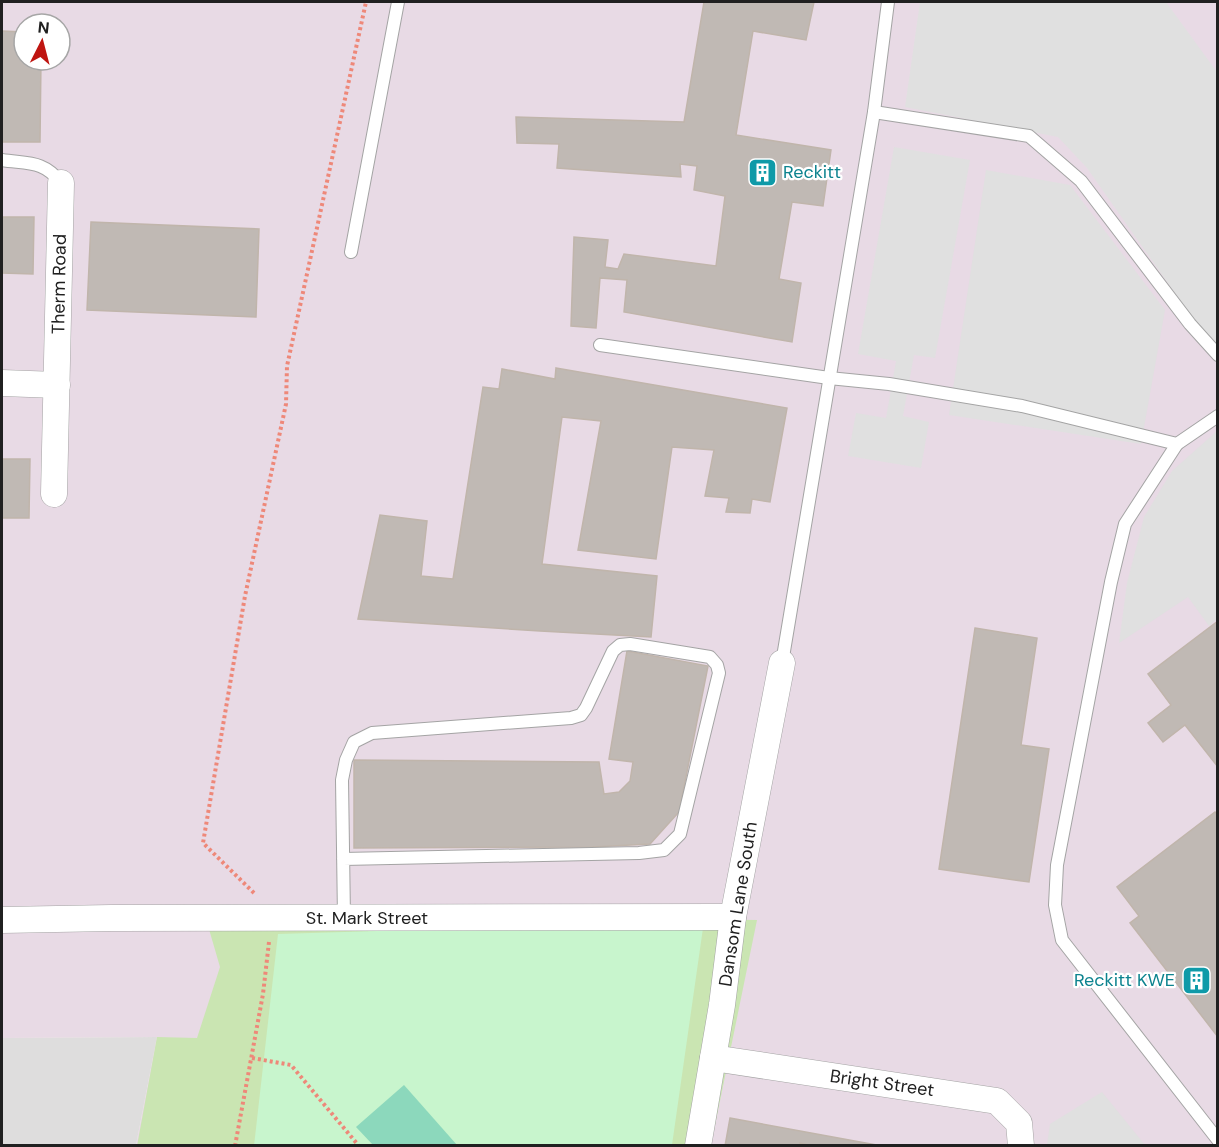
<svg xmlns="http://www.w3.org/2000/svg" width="1219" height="1147" font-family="'DM Sans',sans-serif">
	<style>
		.residential { fill: #dedddd }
		.industrial { fill: #e8dae5; fill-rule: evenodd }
		.grass { fill: #cae5b2 }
		.park { fill: #c8f5cd }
		.pitch { fill: #8cd8bc }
		.parking { fill: #e0e0e0 }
		.building { fill: #c0b9b4; stroke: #c0b5ab; stroke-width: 1.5 }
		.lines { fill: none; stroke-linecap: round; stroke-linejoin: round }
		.service-casing { stroke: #a4a4a4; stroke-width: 14 }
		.minor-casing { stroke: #a4a4a4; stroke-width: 27 }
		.path { stroke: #ee8879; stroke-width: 4; stroke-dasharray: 3 3; stroke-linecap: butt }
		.service { stroke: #fff; stroke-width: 12 }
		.minor { stroke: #fff; stroke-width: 26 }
		.labels { text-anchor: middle; stroke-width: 4.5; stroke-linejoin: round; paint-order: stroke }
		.culture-label { font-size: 18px; fill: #0d838f; stroke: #fff; text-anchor: start }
		.street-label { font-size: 18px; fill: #202020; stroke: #fff }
	</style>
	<rect width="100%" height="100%" fill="#f0ede7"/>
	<path class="residential" d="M 157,1037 L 136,1145 L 2,1145 L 2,1038 Z"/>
	<path class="industrial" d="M 2,2 L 1217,2 L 1217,1145 L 136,1145 L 157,1037 L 2,1038 ZM 24,24 L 60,24 L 60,60 L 24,60 Z"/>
	<path class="grass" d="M 204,912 L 757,920 L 711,1145 L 137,1146 L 157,1037 L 197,1038 L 220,967 Z"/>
	<path class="park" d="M 704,921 L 672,1145 L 254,1146 L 278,934 Z"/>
	<path class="pitch" d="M 404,1085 L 457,1145 L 373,1145 L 356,1127 Z"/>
	<g class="parking">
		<path d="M 920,2 L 1166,2 L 1217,72 L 1217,353 L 1087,168 L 1058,137 L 905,107 Z"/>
		<path d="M 894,147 L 970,160 L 935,358 L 914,355 L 903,416 L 929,422 L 921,468 L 848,456 L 856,413 L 886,418 L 896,361 L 858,354 Z"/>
		<path d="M 986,170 L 1070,185 L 1165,310 L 1141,444 L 949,415 Z"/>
		<path d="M 1217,431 L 1217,619 L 1209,626 L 1188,597 L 1119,643 L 1127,583 L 1144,517 L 1172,471 Z"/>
		<path d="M 1102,1092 L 1145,1145 L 1047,1145 L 1050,1124 Z"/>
	</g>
	<g class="building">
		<path d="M 704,2 L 814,2 L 806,40 L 753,31 L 736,135 L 831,150 L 823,206 L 792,202 L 779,279 L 801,283 L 792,342 L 624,312 L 627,280 L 600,278 L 596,328 L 571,326 L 574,237 L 608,240 L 605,267 L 618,269 L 624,254 L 716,266 L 725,196 L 694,190 L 697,166 L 680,164 L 681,177 L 557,168 L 559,144 L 517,143 L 516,117 L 684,122 Z"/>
		<path d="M 2,31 L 24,32 L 24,60 L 41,60 L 40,142 L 2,142 Z"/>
		<path d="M 2,189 L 2,217 L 34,217 L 33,274 L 2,273 Z"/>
		<path d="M 91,222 L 259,229 L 256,317 L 87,310 Z"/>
		<path d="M 556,368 L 787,408 L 770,502 L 752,499 L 750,513 L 726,512 L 729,498 L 705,496 L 714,450 L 672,447 L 656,559 L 578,550 L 601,421 L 562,417 L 542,564 L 657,576 L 651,637 L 540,631 L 358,619 L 380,515 L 427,521 L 421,576 L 453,579 L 483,387 L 499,389 L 502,369 L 555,379 Z"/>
		<path d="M 2,459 L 30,459 L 29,518 L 2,518 Z"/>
		<path d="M 1218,621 L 1218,767 L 1185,725 L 1163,742 L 1148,723 L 1171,705 L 1148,674 Z"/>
		<path d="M 975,628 L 1037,638 L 1021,745 L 1049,749 L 1029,882 L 939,869 Z"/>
		<path d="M 627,651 L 708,666 L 679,812 L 650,844 L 592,847 L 354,848 L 354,760 L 599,762 L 604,794 L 619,792 L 630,781 L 633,762 L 609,759 Z"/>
		<path d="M 1215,812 L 1218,815 L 1218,1037 L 1130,923 L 1139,916 L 1117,887 Z"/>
		<path d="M 730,1118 L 882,1146 L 812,1146 L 800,1143 L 800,1146 L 725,1146 Z"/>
	</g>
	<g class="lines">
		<defs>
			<g id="service">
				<path d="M 874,112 L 1029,136 L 1081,181 L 1190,324 L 1218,355"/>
				<path d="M 2,160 C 27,164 44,160 61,183"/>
				<path d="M 351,252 L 398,2"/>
				<path d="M 600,345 L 829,378 L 889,384 L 1022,406 L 1177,444 L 1218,416"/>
				<path d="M 1177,444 L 1125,524 L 1111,582 L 1057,865 L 1055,905 L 1062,940 L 1218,1140"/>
				<path d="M 782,663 L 874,112 L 888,2"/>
				<path d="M 343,859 L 639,853 L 664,850 L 680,834 L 719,673 L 717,665 L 710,657 L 630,644 L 620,645 L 613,651 L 586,708 L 581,715 L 571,718 L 372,733 L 354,742 L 346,760 L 342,780 L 344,918"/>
			</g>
			<g id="minor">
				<path d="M 2,383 L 57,385"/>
				<path d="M 54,494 L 61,183"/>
				<path d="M 2,920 L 111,918 L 733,917"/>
				<path d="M 713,1058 L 997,1101 L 1019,1123 L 1021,1146"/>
				<path d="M 698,1146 L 722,1005 L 733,917 L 782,663"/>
			</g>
		</defs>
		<use href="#service" class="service-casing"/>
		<use href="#minor" class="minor-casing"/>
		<g class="path">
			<path d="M 254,893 L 203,843 L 245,596 L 286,404 L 287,366 L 366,2"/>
			<path d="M 252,1058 L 291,1065 L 359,1146"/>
			<path d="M 235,1146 L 263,994 L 269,942"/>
		</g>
		<use href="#service" class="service"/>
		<use href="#minor" class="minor"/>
	</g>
	<defs>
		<symbol id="building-square" viewBox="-11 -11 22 22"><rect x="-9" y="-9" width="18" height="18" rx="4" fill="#0f9aa8" stroke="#fff"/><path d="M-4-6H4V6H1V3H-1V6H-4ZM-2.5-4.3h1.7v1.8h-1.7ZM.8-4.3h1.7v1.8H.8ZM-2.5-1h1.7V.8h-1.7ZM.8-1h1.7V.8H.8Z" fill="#fff"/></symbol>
	</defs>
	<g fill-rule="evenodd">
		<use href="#building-square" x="746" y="156" width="33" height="33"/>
		<use href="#building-square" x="1180" y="964" width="33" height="33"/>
	</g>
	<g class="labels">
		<g class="culture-label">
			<text x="783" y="178">Reckitt</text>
			<text x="1175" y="986" text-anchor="end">Reckitt KWE</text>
		</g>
		<g class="street-label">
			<text transform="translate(59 284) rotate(-89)" y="6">Therm Road</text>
			<text transform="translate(738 904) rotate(-81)" y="6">Dansom Lane South</text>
			<text x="367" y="924">St. Mark Street</text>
			<text transform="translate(882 1083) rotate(8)" y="6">Bright Street</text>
		</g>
	</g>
	<rect width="1219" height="1147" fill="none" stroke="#202020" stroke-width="6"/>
	<g transform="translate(42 42) rotate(6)"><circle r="28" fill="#ffffff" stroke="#a6a6a6" stroke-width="1.5"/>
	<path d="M0-4.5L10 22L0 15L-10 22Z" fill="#bf1511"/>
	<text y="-9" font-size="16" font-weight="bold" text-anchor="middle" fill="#202020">N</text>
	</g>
</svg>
